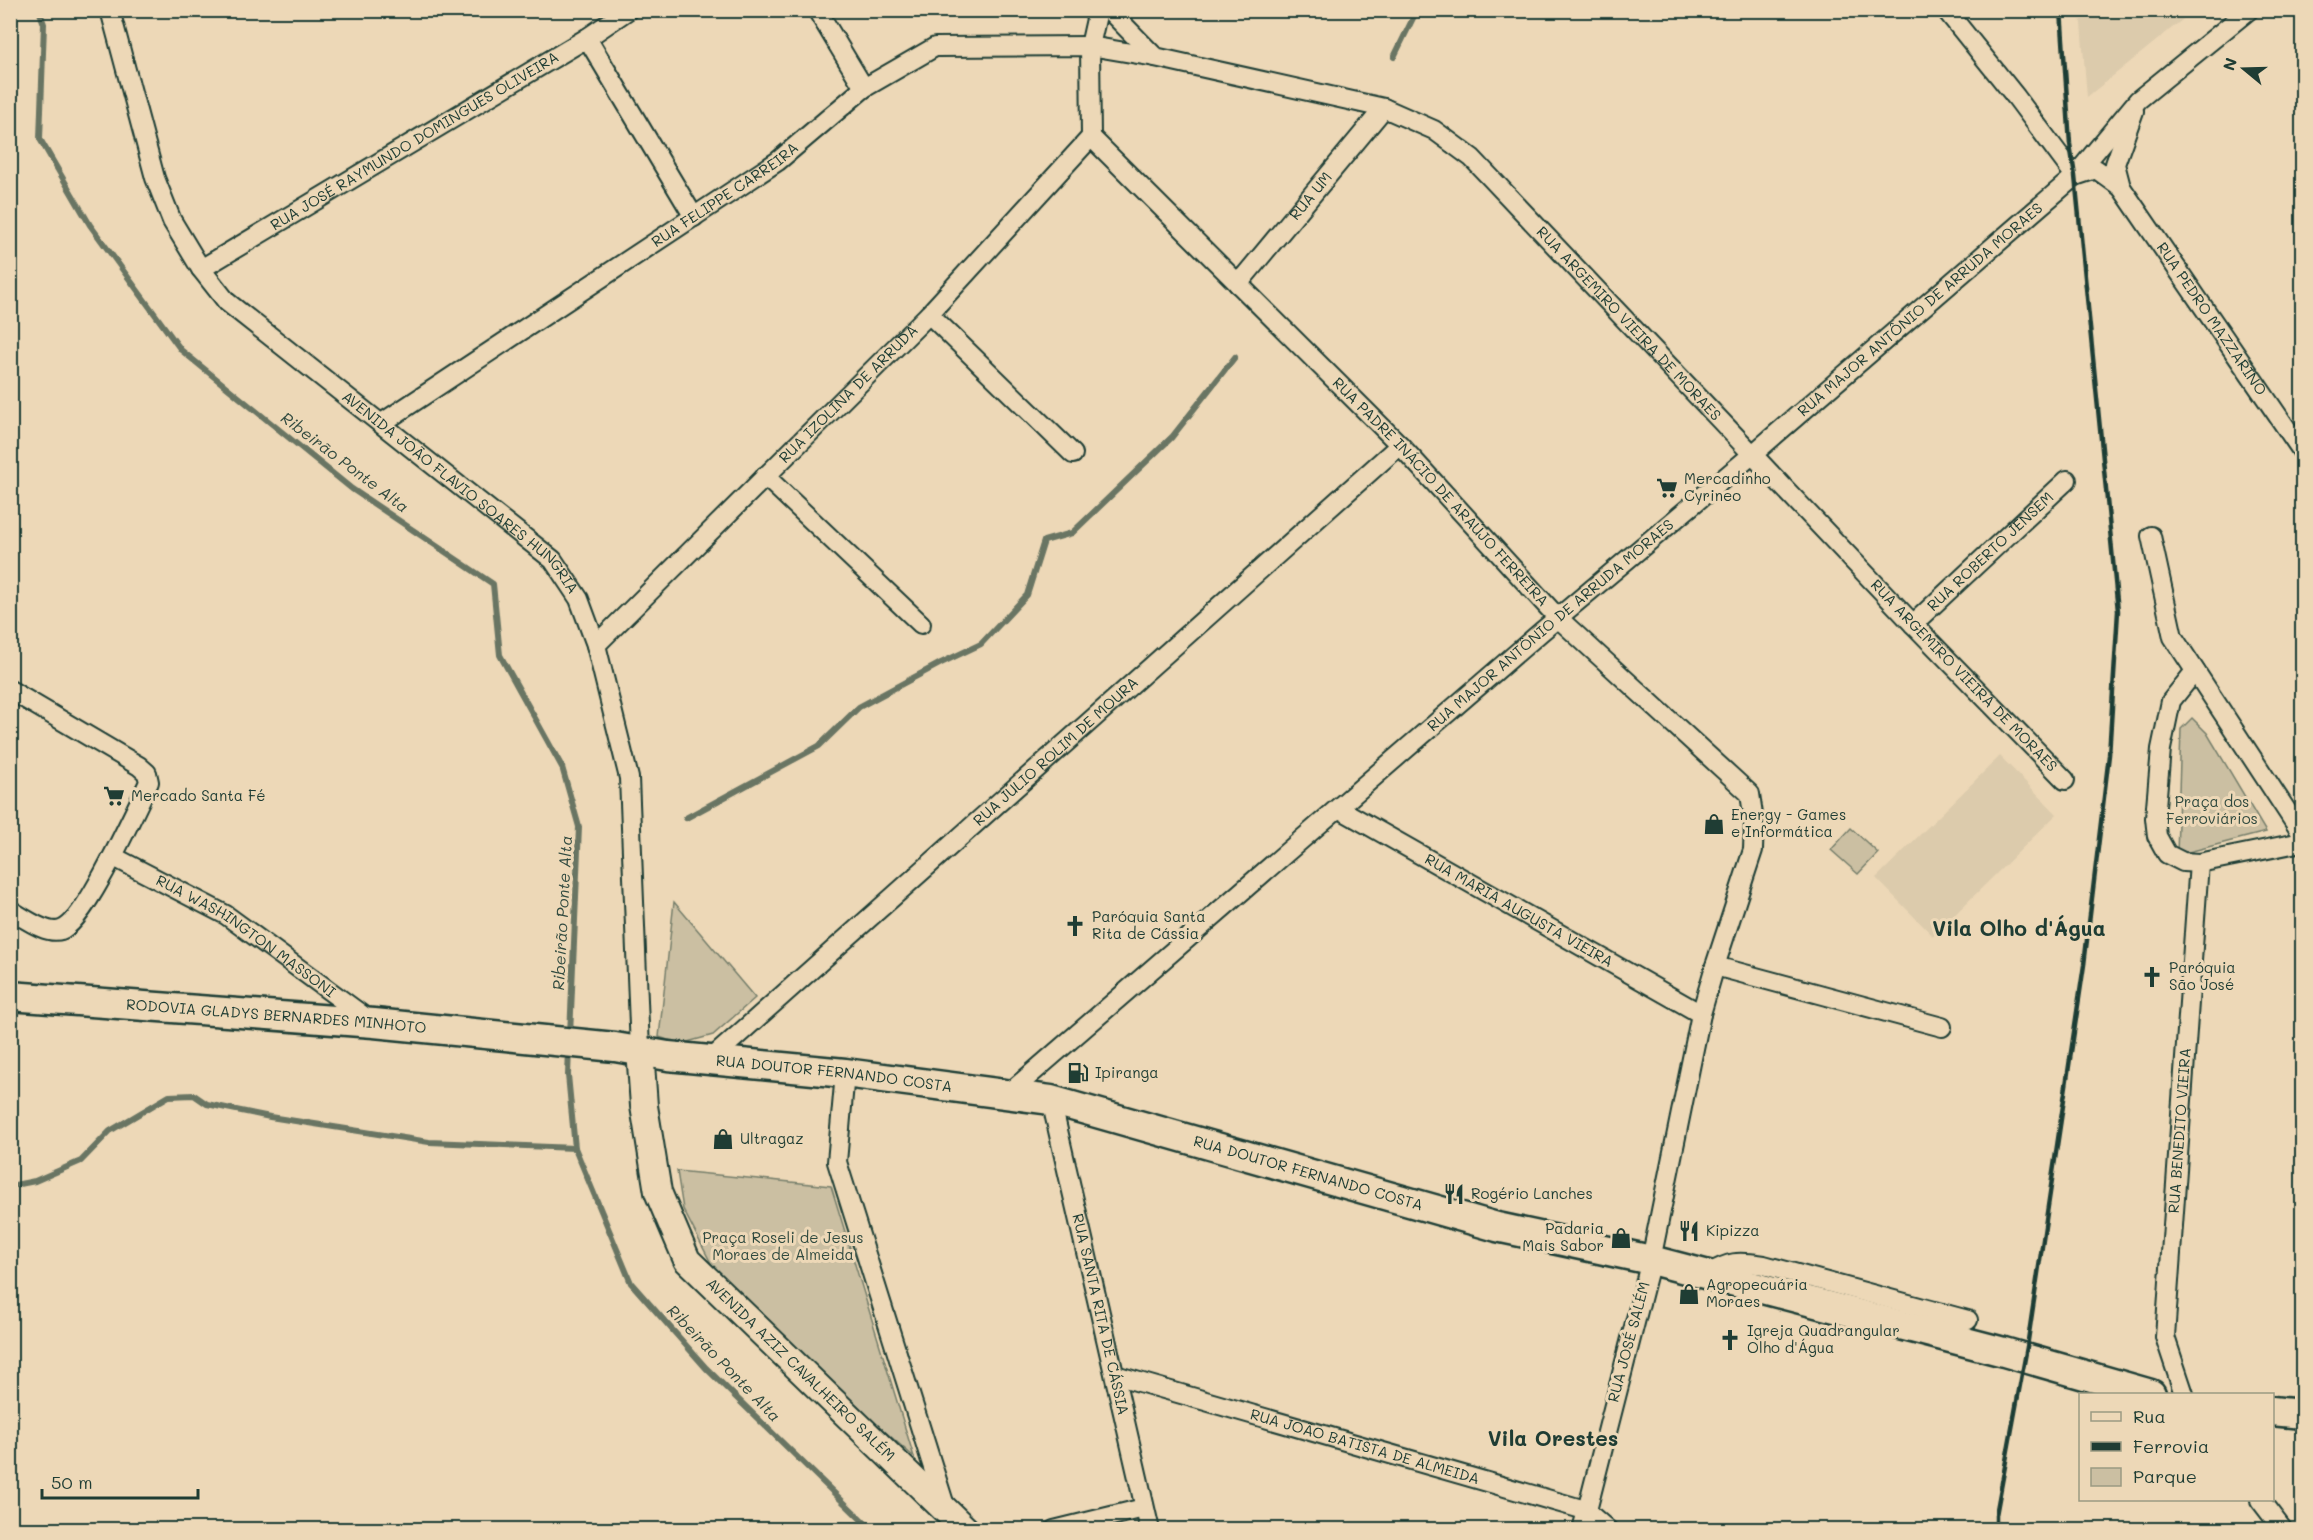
<svg xmlns="http://www.w3.org/2000/svg" width="2313" height="1540" font-family="Mali,sans-serif">
	<style>
		.built { fill: #dccbac }
		.green { fill: #cbbfa2; stroke: #757e6b; stroke-width: 1.5 }
		.lines { fill: none; stroke-linecap: round; stroke-linejoin: round }
		.stream { stroke: #697563; stroke-width: 6 }
		.minor-casing { stroke: #1f3d34; stroke-width: 22 }
		.secondary-casing { stroke: #1f3d34; stroke-width: 30 }
		.primary-casing { stroke: #1f3d34; stroke-width: 33 }
		.minor { stroke: #edd8b7; stroke-width: 18 }
		.secondary { stroke: #edd8b7; stroke-width: 26 }
		.primary { stroke: #edd8b7; stroke-width: 28 }
		.rail { stroke: #1f3d34; stroke-width: 4.5 }
		.labels { text-anchor: middle; stroke-width: 6; stroke-linejoin: round; paint-order: stroke }
		.street-label { font-size: 15px; fill: #1f3d34; stroke: #edd8b7 }
		.poi-label { font-size: 15px; fill: #1f3d34; stroke: #edd8b7; text-anchor: start }
		.park-label { font-size: 15px; fill: #304a3f; stroke: #edd8b7 }
		.water-label { font-size: 16px; font-style: italic; fill: #324b40; stroke: #edd8b7 }
		.district-label { font-size: 21px; font-weight: bold; fill: #1f3d34; stroke: #edd8b7 }
	</style>
	<rect width="100%" height="100%" fill="#edd8b7"/>
	<filter id="ink" filterUnits="userSpaceOnUse"><feTurbulence type="fractalNoise" baseFrequency=".0167" numOctaves="2"/><feDisplacementMap in="SourceGraphic" scale="12" xChannelSelector="R" yChannelSelector="G"/><feConvolveMatrix kernelMatrix="1 2 1 2 8 2 1 2 1" color-interpolation-filters="sRGB"/></filter>
	<g filter="url(#ink)">
		<g class="built">
			<path d="M 2080,11 L 2080,10 L 2193,11 L 2087,97 Z"/>
			<path d="M 2000,756 L 2057,814 L 1933,936 L 1876,878 Z"/>
		</g>
		<g class="green">
			<path d="M 2192,718 L 2207,733 L 2266,832 L 2177,855 L 2181,729 Z"/>
			<path d="M 1851,828 L 1878,853 L 1858,874 L 1831,850 Z"/>
			<path d="M 674,902 L 755,998 L 713,1035 L 680,1044 L 659,1037 Z"/>
			<path d="M 677,1171 L 831,1186 L 914,1457 L 790,1348 L 712,1265 L 683,1209 Z"/>
		</g>
		<g class="lines">
			<g class="stream">
				<path d="M 39,10 L 44,24 L 40,139 L 90,225 L 181,350 L 352,489 L 493,584 L 500,655 L 562,767 L 579,827 L 570,1035"/>
				<path d="M 1394,57 L 1417,10"/>
				<path d="M 686,818 L 819,746 L 859,707 L 941,663 L 981,644 L 1027,595 L 1044,541 L 1072,533 L 1172,437 L 1235,357"/>
				<path d="M 569,1049 L 568,1075 L 575,1148 L 631,1283 L 706,1368 L 872,1530"/>
				<path d="M 10,1186 L 35,1181 L 81,1161 L 110,1131 L 169,1096 L 194,1095 L 207,1104 L 270,1117 L 429,1142 L 575,1148"/>
			</g>
			<defs>
				<g id="minor">
					<path id="s1" d="M 110,10 L 155,178 L 172,221 L 201,269 L 227,302 L 553,560 L 579,599 L 596,645 L 629,778 L 640,1050"/>
					<path d="M 817,10 L 864,88"/>
					<path id="s2" d="M 1098,10 L 1090,46 L 1091,137 L 1400,445 L 1558,618 L 1750,794 L 1754,821 L 1753,850 L 1715,966 L 1701,1014 L 1651,1260 L 1582,1530"/>
					<path d="M 1109,10 L 1155,57"/>
					<path d="M 1946,10 L 2016,97 L 2075,176"/>
					<path d="M 587,38 L 694,217"/>
					<path id="s3" d="M 2134,111 L 2115,164 L 2121,187 L 2302,451"/>
					<path d="M 2075,176 L 2096,169 L 2121,187"/>
					<path id="s4" d="M 201,269 L 587,38 L 628,10"/>
					<path id="s5" d="M 1238,284 L 1384,108"/>
					<path d="M 929,314 L 1073,454"/>
					<path id="s6" d="M 382,423 L 778,161 L 864,88 L 935,47 L 1090,46 L 1155,57 L 1384,108 L 1434,130 L 1472,158 L 1913,624 L 2065,780"/>
					<path d="M 765,476 L 921,624"/>
					<path d="M 2151,536 L 2173,637 L 2302,834"/>
					<path id="s7" d="M 1913,624 L 2067,480"/>
					<path id="s8" d="M 596,645 L 929,314 L 1091,137"/>
					<path d="M 2195,671 L 2171,701 L 2161,749 L 2155,818 L 2157,836 L 2167,854 L 2183,862 L 2199,863 L 2302,842"/>
					<path d="M 10,690 L 139,766 L 147,773 L 149,782 C 136,808 85,923 61,930 C 46,935 23,917 10,910"/>
					<path id="s9" d="M 1338,808 L 1701,1014"/>
					<path id="s10" d="M 114,857 L 226,915 L 369,1020"/>
					<path d="M 1715,966 L 1942,1027"/>
					<path id="s11" d="M 711,1059 L 1400,445"/>
					<path d="M 845,1073 L 837,1162 L 946,1509"/>
					<path id="s12" d="M 1008,1094 L 1541,632 L 1753,454 L 2075,176 L 2138,100 L 2249,10"/>
					<path id="s13" d="M 1051,1100 L 1150,1530"/>
					<path d="M 1706,1275 C 1730,1261 1737,1261 1764,1265 L 1968,1320"/>
					<path id="s14" d="M 1115,1375 L 1585,1510 L 1608,1530"/>
					<path id="s15" d="M 2184,1394 L 2165,1337 L 2199,863"/>
					<path d="M 2260,1500 L 2283,1530"/>
					<path d="M 1054,1530 L 1144,1508"/>
				</g>
				<g id="secondary">
					<path id="s16" d="M 640,1050 L 644,1106 L 658,1192 L 687,1260 L 966,1530"/>
				</g>
				<g id="primary">
					<path id="s17" d="M 10,996 L 374,1023 L 615,1047 L 668,1056 L 845,1073 L 1051,1100 L 1497,1227 L 1651,1260 L 2004,1352 L 2151,1394"/>
					<path d="M 2272,1411 L 2302,1414"/>
				</g>
			</defs>
			<use href="#minor" class="minor-casing"/>
			<use href="#secondary" class="secondary-casing"/>
			<use href="#primary" class="primary-casing"/>
			<use href="#minor" class="minor"/>
			<use href="#secondary" class="secondary"/>
			<use href="#primary" class="primary"/>
			<path class="rail" d="M 1996,1530 L 1996,1515 L 2027,1347 L 2084,965 L 2109,755 L 2118,611 L 2075,176 L 2070,144 L 2061,10"/>
		</g>
	</g>
	<defs>
		<symbol id="supermarket-bare" viewBox="-9 -9 18 18"><path d="M-6-5.5h2.5l.6 2H6L4.5 2H-2.5L-4.4-4H-6ZM-1.5 3.2a1.3 1.3 0 1 0 .1 0ZM3 3.2a1.3 1.3 0 1 0 .1 0Z" fill="#1f3d34" stroke="#edd8b7" stroke-width="2.5" paint-order="stroke"/></symbol>
		<symbol id="shop-bare" viewBox="-9 -9 18 18"><path d="M-5-2.5h2.3a2.7 3.5 0 0 1 5.4 0H5L5.5 6h-11ZM-1.5-2.5h3a1.5 2.3 0 0 0-3 0Z" fill="#1f3d34" stroke="#edd8b7" stroke-width="2.5" paint-order="stroke"/></symbol>
		<symbol id="church-bare" viewBox="-9 -9 18 18"><path d="M-1.2-6h2.4v3.5h3.3v2.4h-3.3V6h-2.4V-.1h-3.3v-2.4h3.3Z" fill="#1f3d34" stroke="#edd8b7" stroke-width="2.5" paint-order="stroke"/></symbol>
		<symbol id="fuel-bare" viewBox="-9 -9 18 18"><path d="M-5.5-6h7V0h2V4h1.3V-2.5L3-4.5l.8-.8L6-3V5H2.5V1h-1V6h-7ZM-4.2-4.7v3.2H.2V-4.7Z" fill="#1f3d34" stroke="#edd8b7" stroke-width="2.5" paint-order="stroke"/></symbol>
		<symbol id="restaurant-bare" viewBox="-9 -9 18 18"><path d="M-5-6h1v4h1v-4h1v4h1v-4h1v5L-1.5 .5V6h-2V.5L-5-1ZM5-6V6H3V1.5H1.5Q1.5-4 5-6Z" fill="#1f3d34" stroke="#edd8b7" stroke-width="2.5" paint-order="stroke"/></symbol>
	</defs>
	<g fill-rule="evenodd">
		<use href="#supermarket-bare" x="1652" y="473" width="30" height="30"/>
		<use href="#supermarket-bare" x="99" y="781" width="30" height="30"/>
		<use href="#shop-bare" x="1699" y="809" width="30" height="30"/>
		<use href="#church-bare" x="1060" y="911" width="30" height="30"/>
		<use href="#church-bare" x="2137" y="962" width="30" height="30"/>
		<use href="#fuel-bare" x="1063" y="1058" width="30" height="30"/>
		<use href="#shop-bare" x="708" y="1124" width="30" height="30"/>
		<use href="#restaurant-bare" x="1439" y="1179" width="30" height="30"/>
		<use href="#restaurant-bare" x="1674" y="1216" width="30" height="30"/>
		<use href="#shop-bare" x="1606" y="1223" width="30" height="30"/>
		<use href="#shop-bare" x="1674" y="1279" width="30" height="30"/>
		<use href="#church-bare" x="1715" y="1325" width="30" height="30"/>
	</g>
	<g class="labels">
		<g class="street-label">
			<text dy="5" stroke="none"><textPath href="#s4" startOffset="249">RUA JOSÉ RAYMUNDO DOMINGUES OLIVEIRA</textPath></text>
			<text dy="5" stroke="none"><textPath href="#s6" startOffset="412">RUA FELIPPE CARREIRA</textPath></text>
			<text dy="5" stroke="none"><textPath href="#s5" startOffset="114">RUA UM</textPath></text>
			<text dy="5" stroke="none"><textPath href="#s12" startOffset="1203">RUA MAJOR ANTÔNIO DE ARRUDA MORAES</textPath></text>
			<text dy="5" stroke="none"><textPath href="#s3" startOffset="240">RUA PEDRO MAZZARINO</textPath></text>
			<text dy="5" stroke="none"><textPath href="#s6" startOffset="1455">RUA ARGEMIRO VIEIRA DE MORAES</textPath></text>
			<text dy="5" stroke="none"><textPath href="#s8" startOffset="356">RUA IZOLINA DE ARRUDA</textPath></text>
			<text dy="5" stroke="none"><textPath href="#s2" startOffset="626">RUA PADRE INÁCIO DE ARAÚJO FERREIRA</textPath></text>
			<text dy="5" stroke="none"><textPath href="#s1" startOffset="620">AVENIDA JOÃO FLAVIO SOARES HUNGRIA</textPath></text>
			<text dy="5" stroke="none"><textPath href="#s7" startOffset="106">RUA ROBERTO JENSEM</textPath></text>
			<text dy="5" stroke="none"><textPath href="#s12" startOffset="717">RUA MAJOR ANTÔNIO DE ARRUDA MORAES</textPath></text>
			<text dy="5" stroke="none"><textPath href="#s6" startOffset="1941">RUA ARGEMIRO VIEIRA DE MORAES</textPath></text>
			<text dy="5" stroke="none"><textPath href="#s11" startOffset="462">RUA JÚLIO ROLIM DE MOURA</textPath></text>
			<text dy="5" stroke="none"><textPath href="#s9" startOffset="208">RUA MARIA AUGUSTA VIEIRA</textPath></text>
			<text dy="5" stroke="none"><textPath href="#s10" startOffset="154">RUA WASHINGTON MASSONI</textPath></text>
			<text dy="5" stroke="none"><textPath href="#s17" startOffset="267">RODOVIA GLADYS BERNARDES MINHOTO</textPath></text>
			<text dy="5" stroke="none"><textPath href="#s17" startOffset="828">RUA DOUTOR FERNANDO COSTA</textPath></text>
			<text dy="5" stroke="none"><textPath href="#s15" startOffset="267">RUA BENEDITO VIEIRA</textPath></text>
			<text dy="5" stroke="none"><textPath href="#s17" startOffset="1314">RUA DOUTOR FERNANDO COSTA</textPath></text>
			<text dy="5" stroke="none"><textPath href="#s13" startOffset="220">RUA SANTA RITA DE CÁSSIA</textPath></text>
			<text transform="translate(1629 1342) rotate(-75)" y="5">RUA JOSÉ SALÉM</text>
			<text dy="5" stroke="none"><textPath href="#s16" startOffset="375">AVENIDA AZIZ CAVALHEIRO SALÉM</textPath></text>
			<text dy="5" stroke="none"><textPath href="#s14" startOffset="260">RUA JOÃO BATISTA DE ALMEIDA</textPath></text>
		</g>
		<g class="poi-label">
			<text x="1684" y="484">Mercadinho<tspan x="1684" dy="17">Cyrineo</tspan></text>
			<text x="131" y="801">Mercado Santa Fé</text>
			<text x="1731" y="820">Energy - Games<tspan x="1731" dy="17">e Informática</tspan></text>
			<text x="1092" y="922">Paróquia Santa<tspan x="1092" dy="17">Rita de Cássia</tspan></text>
			<text x="2169" y="973">Paróquia<tspan x="2169" dy="17">São José</tspan></text>
			<text x="1095" y="1078">Ipiranga</text>
			<text x="740" y="1144">Ultragaz</text>
			<text x="1471" y="1199">Rogério Lanches</text>
			<text x="1604" y="1234" text-anchor="end">Padaria<tspan x="1604" dy="17">Mais Sabor</tspan></text>
			<text x="1706" y="1236">Kipizza</text>
			<text x="1706" y="1290">Agropecuária<tspan x="1706" dy="17">Moraes</tspan></text>
			<text x="1747" y="1336">Igreja Quadrangular<tspan x="1747" dy="17">Olho d'Água</tspan></text>
		</g>
		<g class="park-label">
			<text x="2212" y="807">Praça dos<tspan x="2212" dy="17">Ferroviários</tspan></text>
			<text x="783" y="1243">Praça Roseli de Jesus<tspan x="783" dy="17">Moraes de Almeida</tspan></text>
		</g>
		<g class="water-label">
			<text transform="translate(345 462) rotate(37)" y="6">Ribeirão Ponte Alta</text>
			<text transform="translate(562 913) rotate(-87)" y="6">Ribeirão Ponte Alta</text>
			<text transform="translate(724 1363) rotate(46)" y="6">Ribeirão Ponte Alta</text>
		</g>
		<g class="district-label">
			<text x="2019" y="936">Vila Olho d'Água</text>
			<text x="1553" y="1446">Vila Orestes</text>
		</g>
	</g>
	<rect width="2313" height="1540" fill="none" stroke="#edd8b7" stroke-width="36"/>
	<rect x="18" y="18" width="2277" height="1504" fill="none" stroke="#1f3d34" stroke-width="2" filter="url(#ink)"/>
	<rect x="2079" y="1393" width="195" height="108" fill="#edd8b7" stroke="#9b9a83" stroke-width="1.5"/>
	<rect x="2091" y="1412" width="30" height="9" fill="#edd8b7" stroke="#9b9a83" stroke-width="1.5"/>
	<text x="2133" y="1423" font-size="18" fill="#1f3d34">Rua</text>
	<rect x="2091" y="1442" width="30" height="9" fill="#1f3d34" stroke="#9b9a83" stroke-width="1.5"/>
	<text x="2133" y="1453" font-size="18" fill="#1f3d34">Ferrovia</text>
	<rect x="2091" y="1468" width="30" height="18" fill="#cbbfa2" stroke="#9b9a83" stroke-width="1.5"/>
	<text x="2133" y="1483" font-size="18" fill="#1f3d34">Parque</text>
	<g transform="translate(2244 69) rotate(289)" stroke="#edd8b7" stroke-width="4.5" paint-order="stroke">
	<path d="M0-4.5L10 22L0 15L-10 22Z" fill="#1f3d34"/>
	<text y="-9" font-size="16" font-weight="bold" text-anchor="middle" fill="#1f3d34">N</text>
	</g>
	<path d="M42 1489v9h156v-9" fill="none" stroke="#1f3d34" stroke-width="3"/>
	<text x="51" y="1489" font-size="18" fill="#1f3d34" stroke="#edd8b7" stroke-width="4.5" paint-order="stroke">50 m</text>
</svg>
